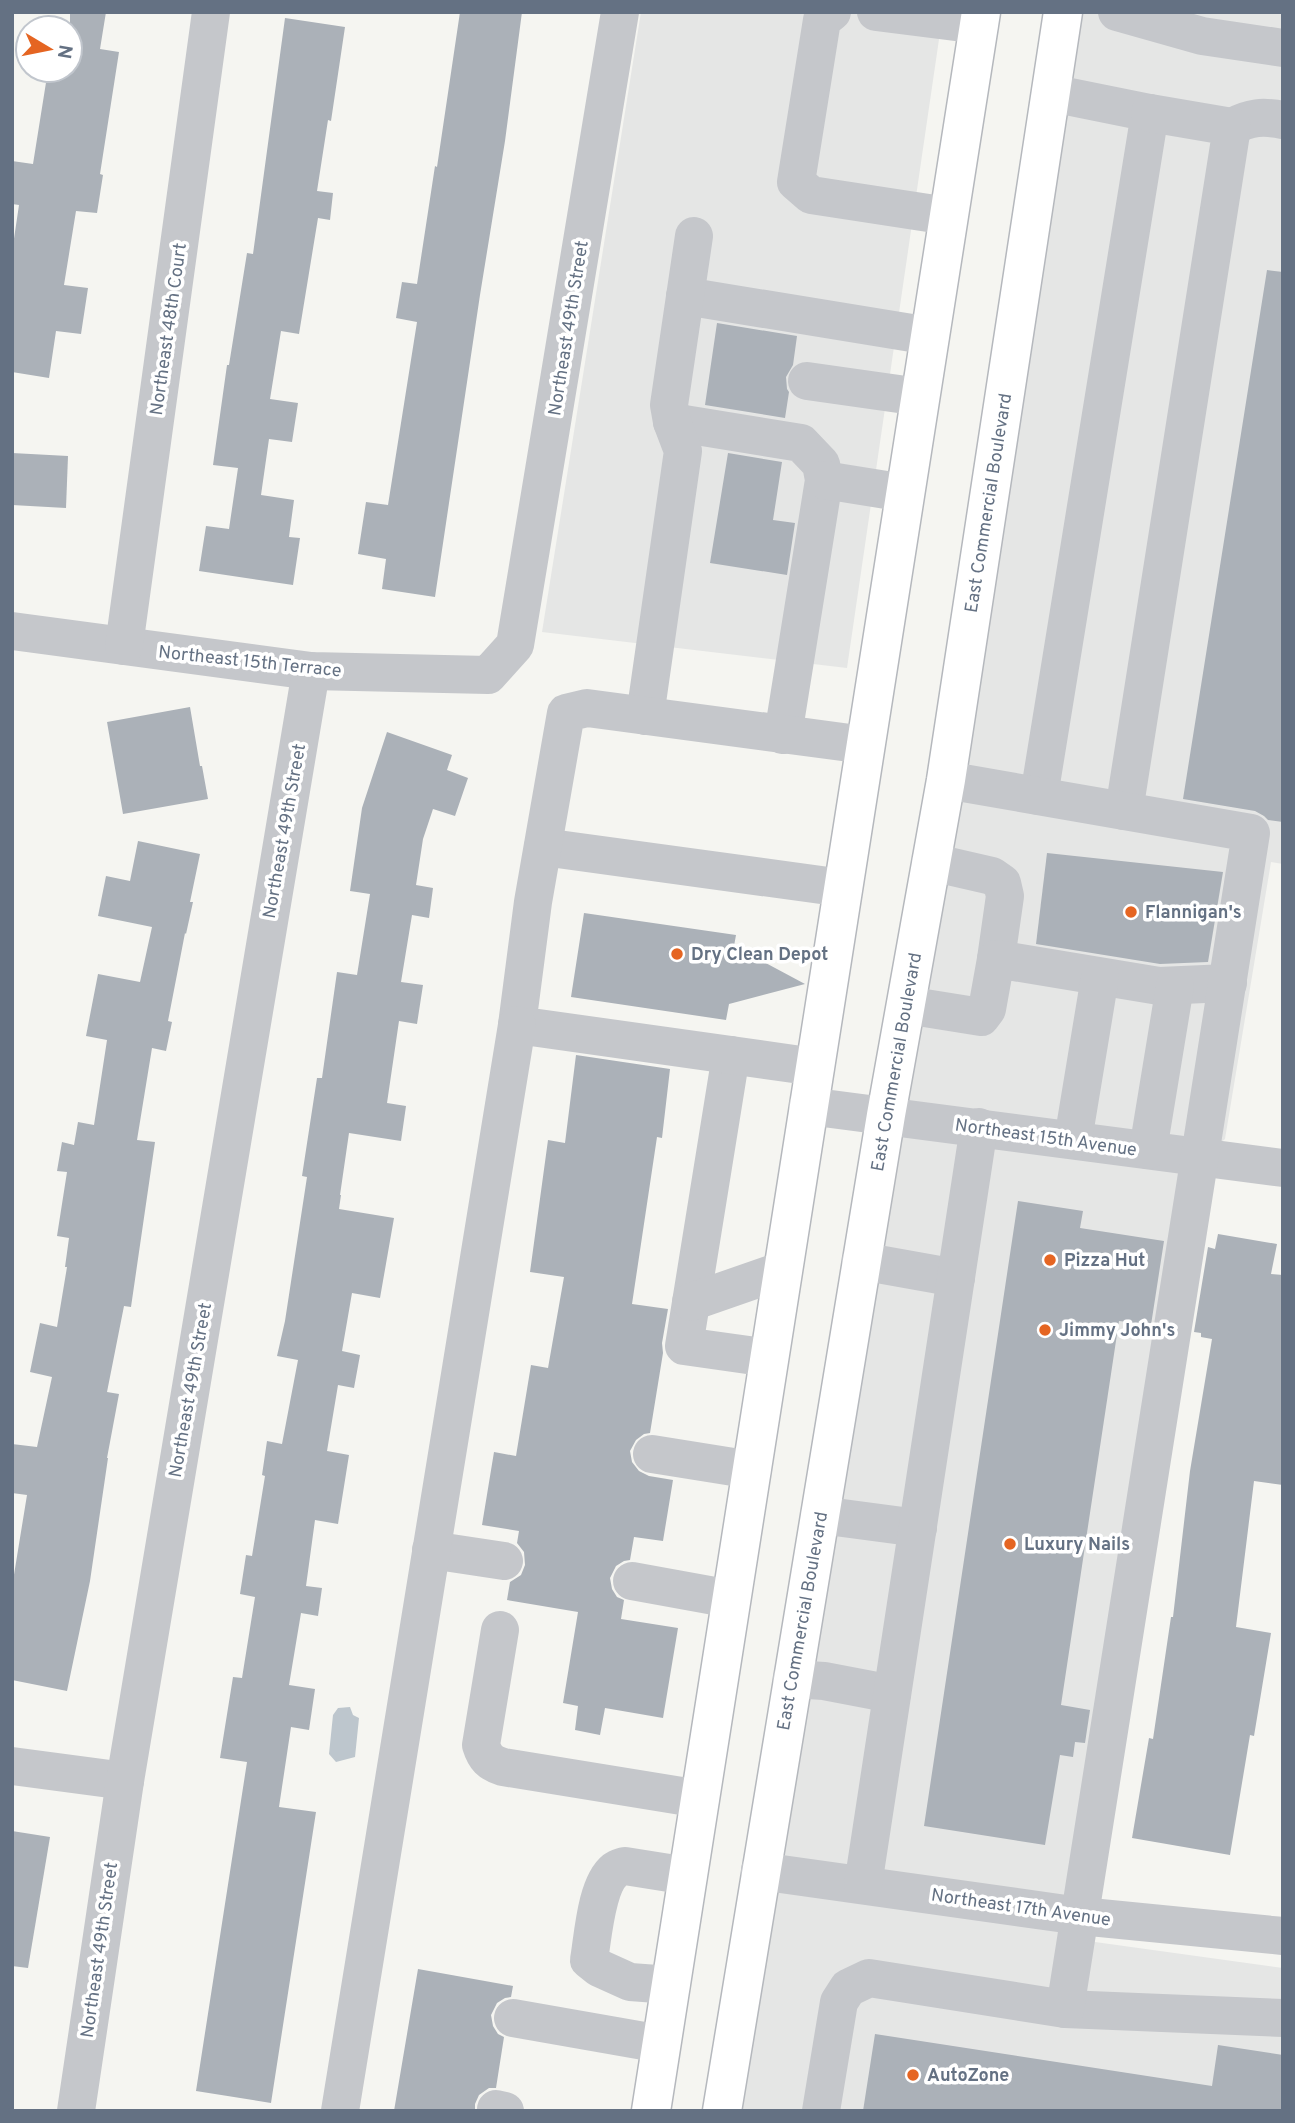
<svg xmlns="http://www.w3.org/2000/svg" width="1295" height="2123" font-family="Overpass,sans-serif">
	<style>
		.built { fill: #e5e6e5 }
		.water { fill: #bdc6cd }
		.building { fill: #abb1b8 }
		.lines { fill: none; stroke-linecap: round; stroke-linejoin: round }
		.major-casing { stroke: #b5b8bd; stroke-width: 41 }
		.minor { stroke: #c5c7cb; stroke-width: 38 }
		.major { stroke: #fff; stroke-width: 38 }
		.poi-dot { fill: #e56522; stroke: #fff; stroke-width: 2.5 }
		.labels { text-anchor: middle; stroke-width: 7; stroke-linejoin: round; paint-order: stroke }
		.street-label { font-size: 18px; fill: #647183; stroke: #fff }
		.poi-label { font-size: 18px; font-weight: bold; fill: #647183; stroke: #fff; text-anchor: start }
	</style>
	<rect width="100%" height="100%" fill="#f5f5f1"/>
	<g class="built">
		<path d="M 641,12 L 943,12 L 847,668 L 542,632 Z"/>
		<path d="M 1080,12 L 1283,12 L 1283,864 L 1271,862 L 1225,1139 L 1181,1177 L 1059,1937 L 1283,1968 L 1283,2111 L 742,2111 Z"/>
	</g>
	<path class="water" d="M 350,1707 L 353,1715 L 359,1718 L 355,1757 L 336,1762 L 329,1754 L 333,1715 L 338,1708 Z"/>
	<g class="building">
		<path d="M 70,12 L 106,12 L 100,49 L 119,52 L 100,174 L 103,175 L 97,213 L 76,211 L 64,285 L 88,288 L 81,334 L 56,331 L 49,378 L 12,372 L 12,252 L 19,205 L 12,204 L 12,161 L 33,164 L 48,70 L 70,70 Z"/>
		<path d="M 460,12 L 522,12 L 505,141 L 480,295 L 435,597 L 382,589 L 386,559 L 358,554 L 366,502 L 388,505 L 417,322 L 396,318 L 402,282 L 417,284 L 435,166 L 437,167 Z"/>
		<path d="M 285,18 L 345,27 L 331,121 L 328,120 L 317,191 L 333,193 L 330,220 L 318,218 L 299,334 L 281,331 L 270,399 L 298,403 L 292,442 L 269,439 L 261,495 L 294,500 L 289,537 L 300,538 L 293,585 L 199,571 L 206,526 L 229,529 L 238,468 L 213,465 L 227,365 L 229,365 L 247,253 L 253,254 Z"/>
		<path d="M 1267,270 L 1283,272 L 1283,822 L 1268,820 L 1264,816 L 1255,811 L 1183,799 Z"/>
		<path d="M 717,323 L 797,336 L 793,365 L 786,377 L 787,389 L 789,392 L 785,418 L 705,405 Z"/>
		<path d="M 12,453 L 68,456 L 66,508 L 12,505 Z"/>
		<path d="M 728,453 L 782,462 L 773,520 L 795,523 L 787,575 L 710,563 Z"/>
		<path d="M 190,707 L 200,766 L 202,766 L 208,799 L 123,814 L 107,722 Z"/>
		<path d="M 387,732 L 452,755 L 447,770 L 468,778 L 455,816 L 433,809 L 423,839 L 416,885 L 433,888 L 429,918 L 412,915 L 401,982 L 423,985 L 417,1024 L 399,1021 L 387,1103 L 406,1106 L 401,1141 L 349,1133 L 340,1195 L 341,1195 L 339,1209 L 394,1218 L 380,1298 L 352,1293 L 342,1351 L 360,1355 L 354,1388 L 338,1385 L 327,1451 L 349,1455 L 338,1524 L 315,1520 L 306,1586 L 322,1588 L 318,1616 L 301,1613 L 289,1685 L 315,1689 L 309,1730 L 291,1727 L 279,1807 L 316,1812 L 271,2103 L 196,2091 L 247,1762 L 220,1758 L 233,1677 L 242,1678 L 255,1597 L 240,1594 L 246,1555 L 252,1556 L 265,1476 L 262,1475 L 267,1441 L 282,1444 L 298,1360 L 277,1356 L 285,1321 L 307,1177 L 302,1176 L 317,1078 L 322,1078 L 337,972 L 357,975 L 370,894 L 350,891 L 362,808 Z"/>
		<path d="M 138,841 L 200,854 L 190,902 L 193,902 L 186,934 L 185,933 L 168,1021 L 172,1022 L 166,1051 L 152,1048 L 137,1140 L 155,1142 L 131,1307 L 124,1306 L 107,1392 L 119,1394 L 107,1458 L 108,1458 L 90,1581 L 67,1691 L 12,1680 L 12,1587 L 27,1495 L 12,1493 L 12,1444 L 37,1447 L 52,1377 L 30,1372 L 40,1323 L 57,1327 L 67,1267 L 65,1267 L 69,1238 L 57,1236 L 67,1172 L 57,1171 L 62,1142 L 74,1145 L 78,1122 L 94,1125 L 107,1040 L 86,1036 L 98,974 L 140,982 L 152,927 L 98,916 L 106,876 L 130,881 Z"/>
		<path d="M 1047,853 L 1223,872 L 1208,962 L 1160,964 L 1036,944 Z"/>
		<path d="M 584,913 L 736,935 L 734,946 L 805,984 L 729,1004 L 726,1020 L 571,997 Z"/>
		<path d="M 576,1055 L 670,1069 L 662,1138 L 657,1137 L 632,1304 L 668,1309 L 662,1343 L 663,1353 L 650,1433 L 644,1434 L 636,1440 L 630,1451 L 632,1462 L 639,1471 L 649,1476 L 673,1480 L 663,1541 L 634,1537 L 630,1560 L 624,1561 L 616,1566 L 610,1578 L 612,1589 L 617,1597 L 624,1600 L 621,1619 L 678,1628 L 663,1718 L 605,1708 L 600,1735 L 575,1730 L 578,1706 L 563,1703 L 578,1612 L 507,1600 L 510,1582 L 521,1575 L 525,1565 L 524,1552 L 517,1543 L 519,1531 L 482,1525 L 494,1452 L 516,1456 L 531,1365 L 548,1368 L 564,1277 L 530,1272 L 548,1140 L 565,1143 Z"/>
		<path d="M 1018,1201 L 1083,1211 L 1080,1228 L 1164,1241 L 1151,1325 L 1119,1321 L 1061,1705 L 1090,1710 L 1085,1743 L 1075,1742 L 1073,1757 L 1060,1755 L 1045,1845 L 924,1826 Z"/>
		<path d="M 1218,1234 L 1277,1244 L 1271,1274 L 1283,1275 L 1283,1485 L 1254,1481 L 1236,1627 L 1271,1633 L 1254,1736 L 1250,1735 L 1230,1855 L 1132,1838 L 1149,1738 L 1153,1739 L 1171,1617 L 1173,1617 L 1190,1471 L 1212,1339 L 1201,1337 L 1201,1333 L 1194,1332 L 1208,1247 L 1215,1249 Z"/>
		<path d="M 12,1831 L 50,1837 L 28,1968 L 12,1966 Z"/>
		<path d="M 418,1969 L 513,1986 L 511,1997 L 505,1998 L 497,2003 L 491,2015 L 493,2026 L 498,2034 L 504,2037 L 496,2088 L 489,2088 L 479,2095 L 475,2104 L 475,2111 L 394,2111 Z"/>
		<path d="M 875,2034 L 1212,2086 L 1218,2045 L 1283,2055 L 1283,2111 L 863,2111 Z"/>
	</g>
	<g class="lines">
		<defs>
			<g id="major">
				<path d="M 651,2111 L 981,12"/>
				<path d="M 722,2111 L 886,1115 L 946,780 L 1063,12"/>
			</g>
		</defs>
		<use href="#major" class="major-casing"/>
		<g class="minor">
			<path d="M 832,12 L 822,20 L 796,182 L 811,195 L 948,216"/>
			<path d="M 876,12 L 979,25"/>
			<path d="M 1117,12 L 1202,36 L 1283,48"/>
			<path d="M 1232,127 C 1250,117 1263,116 1283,120"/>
			<path d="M 685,296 L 930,336"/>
			<path d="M 807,381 L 920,397"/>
			<path d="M 672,422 L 801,443 L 821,464 L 824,480 L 783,735"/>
			<path d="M 824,480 L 905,493"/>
			<path d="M 12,631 L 311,671 L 488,675 L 515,645 L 620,12"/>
			<path d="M 124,646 L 211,12"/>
			<path d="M 645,716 L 683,451 L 672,422 L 669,405 L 694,236"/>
			<path d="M 1039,796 L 1150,113 L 1051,93"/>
			<path d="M 1124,811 L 1232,127 L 1150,113"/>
			<path d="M 543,847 L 843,888"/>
			<path d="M 931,862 L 992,876 L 1002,883 L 1005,896 L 996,959"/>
			<path d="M 906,1005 L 981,1017 L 987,1009 L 996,959 L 1159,986 L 1228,983"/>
			<path d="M 731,1055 L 684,1346 L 769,1358"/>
			<path d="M 815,1067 L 517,1025 L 533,902 L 566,713 L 587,708 L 865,745"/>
			<path d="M 808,1106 L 1283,1168"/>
			<path d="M 1073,1140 L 1100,977"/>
			<path d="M 1148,1150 L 1175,986"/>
			<path d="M 861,1261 L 956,1278"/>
			<path d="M 691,1302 L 783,1270"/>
			<path d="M 652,1454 L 752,1470"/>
			<path d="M 820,1515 L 918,1528"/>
			<path d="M 431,1550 L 504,1561"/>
			<path d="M 632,1581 L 731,1599"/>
			<path d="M 500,1630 L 481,1745 C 485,1758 490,1763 503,1767 L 700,1799"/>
			<path d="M 792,1679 L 824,1681 L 892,1694"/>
			<path d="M 12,1766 L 125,1781"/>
			<path d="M 760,1871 L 1080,1916 L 1283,1936"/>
			<path d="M 863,1885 L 979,1127"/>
			<path d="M 671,1985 L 630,1982 L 599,1968 L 589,1960 C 593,1937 596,1885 615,1870 C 616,1869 623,1866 625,1866 L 688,1876"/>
			<path d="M 1065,2009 L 1283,2018"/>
			<path d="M 513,2018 L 661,2044"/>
			<path d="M 496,2109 L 505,2111"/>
			<path d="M 76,2111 L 125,1781 L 311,671"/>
			<path d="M 340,2111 L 517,1025"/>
			<path d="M 821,2111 L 839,2002 L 848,1988 L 869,1978 L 1065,2009 L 1251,833 L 946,780"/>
		</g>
		<use href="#major" class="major"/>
	</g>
	<g class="poi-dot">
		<circle cx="1131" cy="912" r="7"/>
		<circle cx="677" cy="954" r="7"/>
		<circle cx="1050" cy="1260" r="7"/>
		<circle cx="1045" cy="1330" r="7"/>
		<circle cx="1010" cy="1544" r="7"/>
		<circle cx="913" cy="2075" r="7"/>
	</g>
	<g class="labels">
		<g class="street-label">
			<text transform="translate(568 328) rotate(-81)" y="6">Northeast 49th Street</text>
			<text transform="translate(168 329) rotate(-82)" y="6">Northeast 48th Court</text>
			<text transform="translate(988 503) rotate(-81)" y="6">East Commercial Boulevard</text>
			<text transform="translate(250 661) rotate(6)" y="6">Northeast 15th Terrace</text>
			<text transform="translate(284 831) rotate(-80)" y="6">Northeast 49th Street</text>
			<text transform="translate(896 1062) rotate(-80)" y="6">East Commercial Boulevard</text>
			<text transform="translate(1046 1137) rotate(8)" y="6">Northeast 15th Avenue</text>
			<text transform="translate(190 1390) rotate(-80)" y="6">Northeast 49th Street</text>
			<text transform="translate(802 1621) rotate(-80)" y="6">East Commercial Boulevard</text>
			<text transform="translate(1021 1907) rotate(8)" y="6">Northeast 17th Avenue</text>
			<text transform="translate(99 1950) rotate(-82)" y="6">Northeast 49th Street</text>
		</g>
		<g class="poi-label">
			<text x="1145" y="918">Flannigan's</text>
			<text x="691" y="960">Dry Clean Depot</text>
			<text x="1064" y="1266">Pizza Hut</text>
			<text x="1059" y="1336">Jimmy John's</text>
			<text x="1024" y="1550">Luxury Nails</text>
			<text x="927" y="2081">AutoZone</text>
		</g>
	</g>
	<rect width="1295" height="2123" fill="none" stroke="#647183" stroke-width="28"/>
	<g transform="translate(49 49) rotate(100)"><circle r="33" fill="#ffffff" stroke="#c1c6cd" stroke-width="2"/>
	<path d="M0-5L12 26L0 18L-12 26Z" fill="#e56522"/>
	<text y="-10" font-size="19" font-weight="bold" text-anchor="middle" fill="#647183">N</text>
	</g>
</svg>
